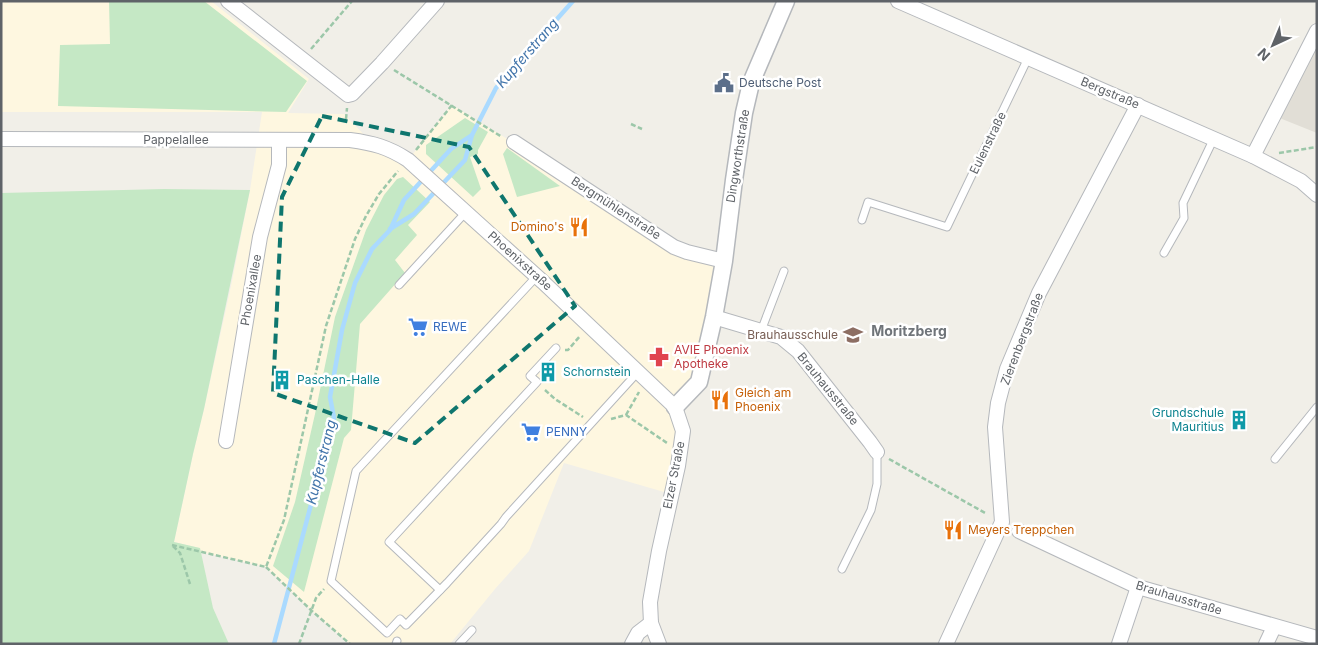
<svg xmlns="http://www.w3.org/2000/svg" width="1318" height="645" font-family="Inter,sans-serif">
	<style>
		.commercial { fill: #fef7e0 }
		.education { fill: #e1ded6 }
		.green { fill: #c5e8c5 }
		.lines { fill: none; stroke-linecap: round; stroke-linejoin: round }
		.stream { stroke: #aadaff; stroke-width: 4.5 }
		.service-casing { stroke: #b5b8bc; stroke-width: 9 }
		.minor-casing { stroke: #b5b8bc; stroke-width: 16 }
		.tertiary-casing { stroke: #b5b8bc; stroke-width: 19 }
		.path { stroke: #9cc7a9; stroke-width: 2.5; stroke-dasharray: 5 2.5; stroke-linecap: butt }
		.service { stroke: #fff; stroke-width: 7 }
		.minor { stroke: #fff; stroke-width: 14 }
		.tertiary { stroke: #fff; stroke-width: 16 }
		.marked { fill: none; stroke: #0f766e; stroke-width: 4; stroke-dasharray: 10 6; stroke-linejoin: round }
		.labels { text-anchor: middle; stroke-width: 5; stroke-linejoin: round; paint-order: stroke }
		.service-label { font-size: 12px; fill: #4e5e75; stroke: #fff; text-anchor: start }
		.street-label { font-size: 12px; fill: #5f6368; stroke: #fff }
		.food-label { font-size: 12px; fill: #c56008; stroke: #fff; text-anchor: start }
		.shop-label { font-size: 12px; fill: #366cbe; stroke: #fff; text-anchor: start }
		.education-label { font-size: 12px; fill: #785e54; stroke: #fff; text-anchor: end }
		.health-label { font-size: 12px; fill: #be3a42; stroke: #fff; text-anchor: start }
		.culture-label { font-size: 12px; fill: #0d838f; stroke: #fff; text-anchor: start }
		.water-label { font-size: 14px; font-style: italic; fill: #4174aa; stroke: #fff }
		.neighbourhood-label { font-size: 14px; font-weight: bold; fill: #70757a; stroke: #fff }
	</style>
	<rect width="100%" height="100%" fill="#f1efe8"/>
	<path class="commercial" d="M 1,1 L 211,1 L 309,79 L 288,113 L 344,114 L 372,143 L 408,160 L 452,105 L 504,137 L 514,142 L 674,246 L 724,261 L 699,382 L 682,401 L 683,431 L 671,494 L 564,463 L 529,551 L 495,589 L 450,644 L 350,644 L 312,611 L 266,567 L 201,552 L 199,548 L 174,542 L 193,454 L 204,409 L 231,286 L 250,190 L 262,112 L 1,112 Z"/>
	<path class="education" d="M 1317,37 L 1317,133 L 1277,117 Z"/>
	<g class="green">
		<path d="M 109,1 L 204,1 L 307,81 L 286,112 L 58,106 L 60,45 L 110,44 Z"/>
		<path d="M 465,118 L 488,132 L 478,150 L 478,154 L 470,157 L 481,189 L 473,197 L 426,154 L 426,145 Z"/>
		<path d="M 507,148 L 560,186 L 517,197 L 503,154 Z"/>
		<path d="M 403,177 L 430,202 L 408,225 L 417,235 L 395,260 L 405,273 L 360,324 L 351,430 L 344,438 L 304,592 L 273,566 L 295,502 L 315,414 L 335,317 L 366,230 L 384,195 L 397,179 Z"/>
		<path d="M 164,189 L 250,190 L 204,409 L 193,454 L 174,542 L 200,548 L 213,608 L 229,644 L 1,644 L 1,193 Z"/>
	</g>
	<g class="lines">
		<g class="stream">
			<path d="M 390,229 L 414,214 L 465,160 L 472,135"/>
			<path d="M 274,644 L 334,418 L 330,397 L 342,330 L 355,283 L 372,249 L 390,230 L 404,200 L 451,149 L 472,135 L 496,88 L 573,1"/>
		</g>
		<defs>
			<g id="service">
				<path d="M 862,220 L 868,202 L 947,227 L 1028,58"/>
				<path d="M 1164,253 L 1184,218 L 1183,203 L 1214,138"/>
				<path d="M 537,276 L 356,471 L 331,581 L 387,633 L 400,619 L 406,625 L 447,583 L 501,524 L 506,517 L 638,372"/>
				<path d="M 399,285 L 466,212"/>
				<path d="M 761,331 L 784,271"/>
				<path d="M 1275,459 L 1317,407"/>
				<path d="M 842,569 L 871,510 L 877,484 L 877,452"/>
				<path d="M 440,590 L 389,542 L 537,382 L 530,376 L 556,348"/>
				<path d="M 396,644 L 397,641"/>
				<path d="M 459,644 L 472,630"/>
			</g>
			<g id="minor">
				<path d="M 228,1 L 348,95 L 352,94 L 382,63 L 437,1"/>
				<path d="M 898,1 L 1253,156 L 1301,181 L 1317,195"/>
				<path d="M 1,139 L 350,140 C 373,143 388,147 408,160 L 543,282 L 675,407 L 683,431 L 678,466 L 659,551 L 650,602 L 651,623 L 659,644"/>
				<path d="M 514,142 L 674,247 L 687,252 L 724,261"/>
				<path d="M 1253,156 L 1317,31"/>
				<path d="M 714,317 L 781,337 L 798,351 L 870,442 L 877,452"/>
				<path d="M 226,441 L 260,237 L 279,165 L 279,140"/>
				<path d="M 1019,531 L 1138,587 L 1317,638"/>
				<path d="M 632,644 L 638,633 L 651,623"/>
				<path d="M 946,644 L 1002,522 L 995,427 L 998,403 L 1007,369 L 1039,293 L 1138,105"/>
				<path d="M 1119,644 L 1138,587"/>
				<path d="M 1266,644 L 1274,627"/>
			</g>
			<path id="tertiary" d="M 675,407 L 699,382 L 714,317 L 724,261 L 734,180 L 744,113 L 751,83 L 786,1"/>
		</defs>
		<use href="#service" class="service-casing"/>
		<use href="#minor" class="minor-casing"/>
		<use href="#tertiary" class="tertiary-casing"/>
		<g class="path">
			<path d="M 311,49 L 352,1"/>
			<path d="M 394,70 L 502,137"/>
			<path d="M 346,119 L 347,108"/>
			<path d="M 631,124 L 642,129"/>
			<path d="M 416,150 L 452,105"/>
			<path d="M 1279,153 L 1317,147"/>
			<path d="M 565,350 L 568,350 L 580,336"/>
			<path d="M 545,390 L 555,399 L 583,417"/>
			<path d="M 626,415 L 639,392"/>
			<path d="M 611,419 L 626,415 L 667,443 L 667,445"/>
			<path d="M 889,459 L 987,514"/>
			<path d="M 172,545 L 266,567 L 284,520 L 326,326 L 355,239 L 366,216 L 379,194 L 398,171"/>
			<path d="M 173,546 L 180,553 L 190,584"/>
			<path d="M 266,567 L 312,611 L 350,644"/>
			<path d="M 299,644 L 316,598 L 324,589"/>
		</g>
		<use href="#service" class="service"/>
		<use href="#minor" class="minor"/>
		<use href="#tertiary" class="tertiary"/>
	</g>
	<path class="marked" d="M 322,116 L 469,147 L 575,306 L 415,443 L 273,393 L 282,197 Z"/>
	<defs>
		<symbol id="civic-bare" viewBox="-9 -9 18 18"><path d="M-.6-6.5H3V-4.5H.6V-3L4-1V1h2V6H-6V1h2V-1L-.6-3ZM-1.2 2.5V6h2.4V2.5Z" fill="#5c6f8a" stroke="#fff" stroke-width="2.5" paint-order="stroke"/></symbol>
		<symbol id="restaurant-bare" viewBox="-9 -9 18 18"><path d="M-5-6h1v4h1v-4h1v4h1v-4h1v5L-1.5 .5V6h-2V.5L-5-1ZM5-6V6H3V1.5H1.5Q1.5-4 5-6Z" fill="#e8710a" stroke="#fff" stroke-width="2.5" paint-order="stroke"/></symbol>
		<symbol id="supermarket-bare" viewBox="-9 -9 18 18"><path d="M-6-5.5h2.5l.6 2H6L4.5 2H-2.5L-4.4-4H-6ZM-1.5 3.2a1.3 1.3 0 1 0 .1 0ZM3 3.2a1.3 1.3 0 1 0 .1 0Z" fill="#3f7fe0" stroke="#fff" stroke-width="2.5" paint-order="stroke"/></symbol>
		<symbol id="school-bare" viewBox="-9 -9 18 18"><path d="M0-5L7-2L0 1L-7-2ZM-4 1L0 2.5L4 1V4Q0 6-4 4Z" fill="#8d6e63" stroke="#fff" stroke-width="2.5" paint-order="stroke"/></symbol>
		<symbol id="pharmacy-bare" viewBox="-9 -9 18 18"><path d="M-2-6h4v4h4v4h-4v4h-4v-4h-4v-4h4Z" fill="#e0444e" stroke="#fff" stroke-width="2.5" paint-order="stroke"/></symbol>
		<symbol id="building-bare" viewBox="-9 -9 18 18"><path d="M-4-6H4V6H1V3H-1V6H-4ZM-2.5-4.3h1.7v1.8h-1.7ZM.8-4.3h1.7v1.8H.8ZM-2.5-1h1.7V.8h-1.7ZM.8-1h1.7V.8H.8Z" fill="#0f9aa8" stroke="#fff" stroke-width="2.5" paint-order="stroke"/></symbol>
	</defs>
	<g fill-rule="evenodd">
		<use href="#civic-bare" x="710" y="69" width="28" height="28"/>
		<use href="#restaurant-bare" x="565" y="213" width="28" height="28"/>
		<use href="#supermarket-bare" x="404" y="313" width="28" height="28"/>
		<use href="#school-bare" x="839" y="321" width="28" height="28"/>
		<use href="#pharmacy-bare" x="645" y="343" width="28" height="28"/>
		<use href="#building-bare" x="534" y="358" width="28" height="28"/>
		<use href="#building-bare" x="268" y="366" width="28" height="28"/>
		<use href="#restaurant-bare" x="706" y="386" width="28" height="28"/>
		<use href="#building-bare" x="1225" y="406" width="28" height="28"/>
		<use href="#supermarket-bare" x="517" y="418" width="28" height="28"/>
		<use href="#restaurant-bare" x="939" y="516" width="28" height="28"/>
	</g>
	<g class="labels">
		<g class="service-label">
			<text x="739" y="87">Deutsche Post</text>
		</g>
		<g class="street-label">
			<text transform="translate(1110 93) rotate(23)" y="4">Bergstraße</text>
			<text x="176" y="144">Pappelallee</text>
			<text transform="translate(988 143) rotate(-64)" y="4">Eulenstraße</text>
			<text transform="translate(738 156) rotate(-81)" y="4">Dingworthstraße</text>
			<text transform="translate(616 208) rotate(33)" y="4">Bergmühlenstraße</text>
			<text transform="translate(520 261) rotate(42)" y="4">Phoenixstraße</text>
			<text transform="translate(251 290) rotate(-80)" y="4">Phoenixallee</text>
			<text transform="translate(1022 339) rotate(-69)" y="4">Zierenbergstraße</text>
			<text transform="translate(828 389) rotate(51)" y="4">Brauhausstraße</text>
			<text transform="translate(674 475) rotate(-79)" y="4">Elzer Straße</text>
			<text transform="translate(1179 598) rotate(17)" y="4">Brauhausstraße</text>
		</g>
		<g class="food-label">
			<text x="564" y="231" text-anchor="end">Domino's</text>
			<text x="735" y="397">Gleich am<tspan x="735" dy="14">Phoenix</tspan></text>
			<text x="968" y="534">Meyers Treppchen</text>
		</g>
		<g class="shop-label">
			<text x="433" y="331">REWE</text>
			<text x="546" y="436">PENNY</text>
		</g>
		<g class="education-label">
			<text x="838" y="339">Brauhausschule</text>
		</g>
		<g class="health-label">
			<text x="674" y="354">AVIE Phoenix<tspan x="674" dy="14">Apotheke</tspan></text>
		</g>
		<g class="culture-label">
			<text x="563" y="376">Schornstein</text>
			<text x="297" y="384">Paschen-Halle</text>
			<text x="1224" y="417" text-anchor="end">Grundschule<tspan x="1224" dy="14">Mauritius</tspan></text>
		</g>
		<g class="water-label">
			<text transform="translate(527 53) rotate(-49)" y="5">Kupferstrang</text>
			<text transform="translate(321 462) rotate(-76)" y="5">Kupferstrang</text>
		</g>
		<g class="neighbourhood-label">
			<text x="909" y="336">Moritzberg</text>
		</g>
	</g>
	<rect width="1318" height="645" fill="none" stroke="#5f6368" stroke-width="5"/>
	<g transform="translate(1273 45) rotate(224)" stroke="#ffffff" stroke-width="4" paint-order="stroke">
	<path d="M0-4L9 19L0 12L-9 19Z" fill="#5f6368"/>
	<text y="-8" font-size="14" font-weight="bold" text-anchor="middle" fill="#5f6368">N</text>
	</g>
</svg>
